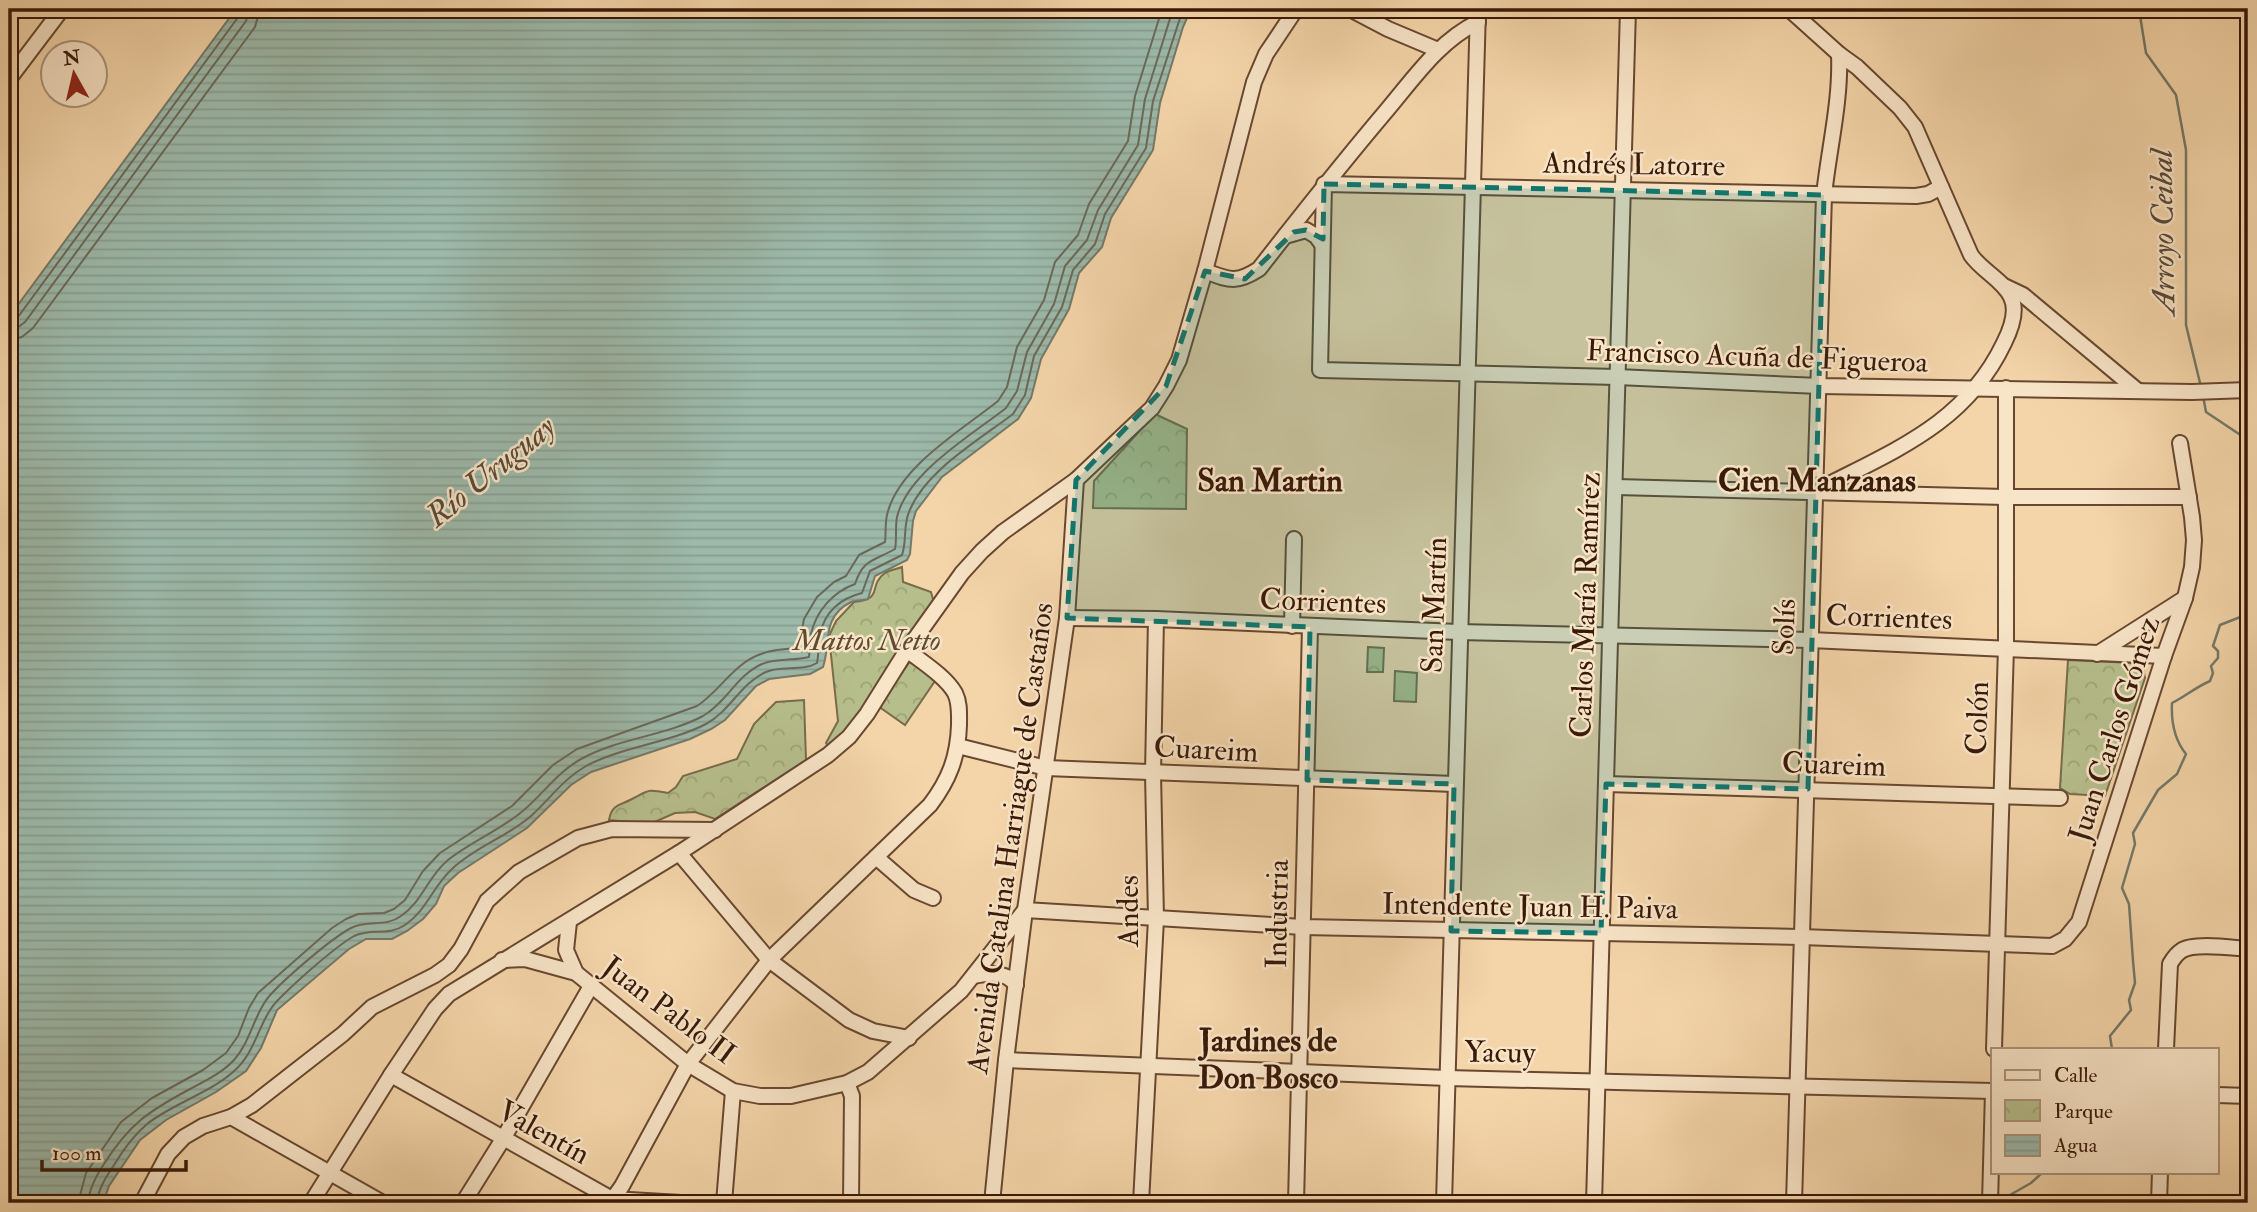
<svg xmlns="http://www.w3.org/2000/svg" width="2257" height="1212" font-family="'IM FELL Double Pica',serif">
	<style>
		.grass { fill: #b6be8c; stroke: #786c4a; stroke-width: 2 }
		.park { fill: url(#park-crowns); stroke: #786c4a; stroke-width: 2 }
		.water { fill: url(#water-rules); stroke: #747969; stroke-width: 2 }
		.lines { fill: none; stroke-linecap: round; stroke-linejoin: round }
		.shore { stroke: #6a6959; stroke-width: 2 }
		.stream { stroke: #747969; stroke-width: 2.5 }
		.minor-casing { stroke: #684830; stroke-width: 18 }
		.minor { stroke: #f8e4c7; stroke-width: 14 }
		.marked { fill: #0f766e; fill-opacity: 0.2; stroke: #0f766e; stroke-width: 5; stroke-dasharray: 14 9; stroke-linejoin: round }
		.labels { text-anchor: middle; stroke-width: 5; stroke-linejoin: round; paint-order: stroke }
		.street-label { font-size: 30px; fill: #391908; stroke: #f8e4c7 }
		.park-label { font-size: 30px; font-style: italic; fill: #5e4b30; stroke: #f8e4c7 }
		.water-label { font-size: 32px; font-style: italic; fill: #574939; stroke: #f8e4c7 }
		.neighbourhood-label { font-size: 32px; font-weight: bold; fill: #391908; stroke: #f8e4c7 }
	</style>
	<defs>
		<pattern id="park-crowns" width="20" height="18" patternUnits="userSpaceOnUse" patternTransform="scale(1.75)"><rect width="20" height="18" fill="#b6be8c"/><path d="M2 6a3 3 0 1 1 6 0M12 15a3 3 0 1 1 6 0" fill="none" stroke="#9da377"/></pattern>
		<pattern id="water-rules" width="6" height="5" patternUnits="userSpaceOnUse" patternTransform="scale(1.75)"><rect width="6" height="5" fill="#9cb9aa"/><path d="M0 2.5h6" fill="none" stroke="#879e91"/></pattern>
	</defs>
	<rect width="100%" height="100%" fill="#f4d5a9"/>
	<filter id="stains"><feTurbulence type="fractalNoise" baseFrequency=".00286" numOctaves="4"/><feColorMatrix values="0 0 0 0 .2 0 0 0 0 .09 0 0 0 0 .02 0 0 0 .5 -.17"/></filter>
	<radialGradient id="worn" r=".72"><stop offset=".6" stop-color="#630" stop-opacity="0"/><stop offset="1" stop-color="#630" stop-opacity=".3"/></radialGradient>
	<path class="grass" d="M 1395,671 L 1417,673 L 1416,702 L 1394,701 Z"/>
	<g class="park">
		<path d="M 1155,414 L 1187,429 L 1186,509 L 1093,508 L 1094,481 Z"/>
		<path d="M 902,567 L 903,582 L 931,592 L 934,603 L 851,726 L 829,748 L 826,743 L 838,721 L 829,636 L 836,621 L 854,602 C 885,599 867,586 885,573 C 890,570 897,569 902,567 Z"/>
		<path d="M 1368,647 L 1384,648 L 1383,672 L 1367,672 Z"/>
		<path d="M 911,660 L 937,678 L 905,725 L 878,706 Z"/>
		<path d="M 2068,660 L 2134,663 L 2143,668 L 2145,678 L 2105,796 L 2070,794 L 2060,788 Z"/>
		<path d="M 804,700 L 806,760 L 715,819 L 695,812 L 675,813 L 650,824 L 609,820 C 612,804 619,806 632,799 C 650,790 646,789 668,793 L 676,787 L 683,776 L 737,759 L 754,724 L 776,702 Z"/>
	</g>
	<path class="water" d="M 236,9 L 1191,9 L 1183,27 L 1160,103 L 1153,150 L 1111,218 L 1102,247 L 1079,273 L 1069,309 L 1041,359 L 1031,398 L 1018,419 L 942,477 L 916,511 L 913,521 L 910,554 L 907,560 L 875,576 L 868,599 C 863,601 856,600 851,602 C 821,617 831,644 823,667 L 810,674 L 769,679 L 756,686 L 725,720 L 711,729 L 690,739 L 591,772 L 571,785 L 527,828 L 458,873 L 444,886 L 436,904 L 423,919 L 407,931 L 392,939 L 366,939 L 349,949 L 277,1010 L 261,1048 L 246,1071 L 216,1092 L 166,1120 L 140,1140 L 109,1186 L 103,1203 L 9,1203 L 9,317 Z"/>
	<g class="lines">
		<g class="shore">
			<path d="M 9,320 L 18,317 L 239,16 L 241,9"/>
			<path d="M 9,329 L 17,328 L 25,322 L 246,21 L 250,9"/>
			<path d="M 9,340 L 22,337 L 33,328 L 255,27 L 260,9"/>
			<path d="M 78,1203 L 86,1173 L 121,1122 L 152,1098 L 203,1070 L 226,1053 L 238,1036 L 249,1008 L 258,993 L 332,928 L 346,919 L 358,914 L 384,913 L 394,909 L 405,900 L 423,871 L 440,853 L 512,806 L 553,765 L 577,749 L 697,706 C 720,691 734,663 761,654 C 773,649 787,650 799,647 L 804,619 L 817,597 L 834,582 L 846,576 L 859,555 L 885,542 C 886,534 885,524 887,515 C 898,467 962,430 998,401 L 1007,387 L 1017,347 L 1044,300 L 1055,262 L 1078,235 L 1089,204 L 1128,141 L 1135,96 L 1162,9"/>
			<path d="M 88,1203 C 89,1189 96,1176 104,1164 C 129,1124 149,1111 190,1089 C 205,1081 222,1073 234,1060 C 252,1040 254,1011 273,992 C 289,975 332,938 351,928 C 368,919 385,928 401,916 C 423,901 428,876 448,860 C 472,841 501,830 524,810 C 544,793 558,771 583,758 C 620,738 665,736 703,716 C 726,703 737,675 762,664 C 777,658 794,661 809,657 C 810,649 810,642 811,634 C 816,611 833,592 855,584 C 863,559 874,561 895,549 C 897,539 895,528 897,517 C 908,472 972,435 1006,408 L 1017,391 L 1027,352 L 1054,304 L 1065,266 L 1087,240 L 1098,210 L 1138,145 L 1145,99 L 1173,9"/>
			<path d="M 97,1203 C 98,1189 106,1177 114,1165 C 123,1150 134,1135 147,1124 C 174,1103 208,1094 233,1072 C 258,1051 258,1018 281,997 C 298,980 335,947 354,936 C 372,927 387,937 405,925 C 427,910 433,886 452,869 C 475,847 507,837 531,816 C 550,799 563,779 586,766 C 621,747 669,743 706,724 C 730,711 741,683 766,672 C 782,665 802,672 817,663 C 819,654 818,644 820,635 C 824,612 841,598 862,593 L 870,571 L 902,555 C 907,541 903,526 909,512 C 925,471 979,440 1013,414 L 1025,395 L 1034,356 L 1062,307 L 1073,270 L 1095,244 L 1105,214 L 1146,148 L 1153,101 L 1183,9"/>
		</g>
		<g class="stream">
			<path d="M 2139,9 L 2146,53 L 2176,95 L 2186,150 L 2186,325 L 2201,387"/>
			<path d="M 2203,396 L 2206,412 L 2248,440"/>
			<path d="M 2112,1049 L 2110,1036 L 2131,1010 L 2129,1000 L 2135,983 L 2133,961 L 2129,904 L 2122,888 L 2135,844 L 2133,833 L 2158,790 L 2177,774 L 2186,754 C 2174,739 2171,722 2172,703 C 2186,696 2196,687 2210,681 L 2213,673 L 2211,666 L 2218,658 L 2218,651 L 2213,646 L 2220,625 L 2248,614"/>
			<path d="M 2009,1203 L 2010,1195 L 2031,1183 L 2043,1172"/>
		</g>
		<defs>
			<g id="minor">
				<path d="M 1350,9 L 1388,29 L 1438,50"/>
				<path d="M 1789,9 L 1839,54 L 1857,67 L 1900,108 L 1915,127 L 1971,255 C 1982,271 2003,280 2011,297 C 2018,311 2011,329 2004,343 C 1965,425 1892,451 1816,491"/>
				<path d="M 9,79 L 62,9"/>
				<path d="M 1941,187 L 1928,194 L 1916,196 L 1324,184 L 1320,370 L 1617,377 L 1820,386 L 2192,392 L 2248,390"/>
				<path d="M 1285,236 L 1306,230 L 1316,236 L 1322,244"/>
				<path d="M 1205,271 C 1229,280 1236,284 1259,269 C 1301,215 1343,162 1387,110 C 1414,78 1439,41 1478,22"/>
				<path d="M 2004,286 L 2023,295 L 2138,391"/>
				<path d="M 1616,487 L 2005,497 L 2189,497"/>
				<path d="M 1067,618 L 1156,619 L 1458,632 L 1810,640 L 2164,656"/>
				<path d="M 1292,626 L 1294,539"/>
				<path d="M 2097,654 L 2185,598"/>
				<path d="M 958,746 L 1046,768 L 1454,784"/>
				<path d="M 1606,784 L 2060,798"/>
				<path d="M 679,853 L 769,960 L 849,1020 L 873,1031 L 909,1038"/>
				<path d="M 876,857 L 914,890 L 933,898"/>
				<path d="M 569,922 L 566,950 L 576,973"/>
				<path d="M 502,960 L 525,959 L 576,973 L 688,1064 L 733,1091 L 760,1096 L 791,1096 L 847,1083 L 868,1072 L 961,991 L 1025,910 L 1303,927 L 1801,937 L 2052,946 L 2065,939 L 2079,922 L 2164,656 L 2185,598 L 2192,567 L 2194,540 L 2192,517 L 2180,443"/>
				<path d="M 974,976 C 989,973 1006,971 1016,985"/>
				<path d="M 1994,1049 L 2006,647 L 2006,388"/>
				<path d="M 2166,1049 L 2170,964 C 2173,959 2176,954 2181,951 C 2193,942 2233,948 2248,949"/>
				<path d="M 1006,1060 L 1447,1078 L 1993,1091"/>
				<path d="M 391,1075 L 612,1199 L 681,1203"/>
				<path d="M 847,1083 L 852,1096 L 851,1203"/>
				<path d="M 2217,1095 L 2248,1096"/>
				<path d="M 231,1117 L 383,1203"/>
				<path d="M 142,1203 L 168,1154 L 184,1137 L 203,1126 L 231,1117 L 252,1105 L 343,1034 L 372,1007 L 435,975 L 449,965 L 461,949 L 487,901 L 519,872 L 578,838 L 612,829 L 715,830"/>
				<path d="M 311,1203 L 391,1075 L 435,1009 L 449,994 L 679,853 L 828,755 L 849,737 L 867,714 L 907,650 L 962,573 L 982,551 L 1003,532 L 1076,480 L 1134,425 L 1152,408 L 1166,386 L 1179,360 L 1205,271 L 1254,82 L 1266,54 L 1296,9"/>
				<path d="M 463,1203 L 503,1139 L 591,986"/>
				<path d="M 610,1203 L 622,1186 L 688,1064 L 769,960 L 930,805 C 949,780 958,757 959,725 C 959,714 960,703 955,693 C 945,676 922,662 907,650"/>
				<path d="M 724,1203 L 733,1091"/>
				<path d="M 992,1203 L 1006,1060 L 1025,910 L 1067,618 L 1076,480"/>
				<path d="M 1141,1203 L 1156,919 L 1153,773 L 1156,619"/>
				<path d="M 1296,1203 L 1310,627"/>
				<path d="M 1444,1203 L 1478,9"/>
				<path d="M 1594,1203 L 1628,9"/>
				<path d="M 1794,1203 L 1824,195 C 1829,148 1841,101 1839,54"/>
				<path d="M 1990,1203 L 1993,1091"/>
				<path d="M 2159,1203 L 2160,1172"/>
			</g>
		</defs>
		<use href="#minor" class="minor-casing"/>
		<use href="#minor" class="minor"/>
	</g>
	<path class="marked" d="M 1324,184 L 1824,195 L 1808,789 L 1606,784 L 1601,933 L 1451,931 L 1454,784 L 1307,780 L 1310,627 L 1067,618 L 1076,480 L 1166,386 L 1205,271 L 1245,279 L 1294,232 L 1306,230 L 1323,239 Z"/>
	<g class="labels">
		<g class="street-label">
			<text transform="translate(1634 164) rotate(1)" y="10">Andrés Latorre</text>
			<text transform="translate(1757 356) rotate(2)" y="10">Francisco Acuña de Figueroa</text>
			<text transform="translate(1323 601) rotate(2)" y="10">Corrientes</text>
			<text transform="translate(1434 605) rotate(-88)" y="10">San Martín</text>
			<text transform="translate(1585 605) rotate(-88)" y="10">Carlos María Ramírez</text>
			<text transform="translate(1889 617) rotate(2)" y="10">Corrientes</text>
			<text transform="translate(1784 627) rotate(-88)" y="10">Solís</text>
			<text transform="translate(1977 718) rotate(-88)" y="10">Colón</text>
			<text transform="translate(2114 729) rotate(-72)" y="10">Juan Carlos Gómez</text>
			<text transform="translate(1206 749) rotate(3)" y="10">Cuareim</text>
			<text transform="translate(1834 764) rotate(2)" y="10">Cuareim</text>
			<text transform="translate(1010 838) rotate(-82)" y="10">Avenida Catalina Harriague de Castaños</text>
			<text transform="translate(1530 906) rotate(1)" y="10">Intendente Juan H. Paiva</text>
			<text transform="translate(1128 911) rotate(-90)" y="10">Andes</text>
			<text transform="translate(1277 914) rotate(-89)" y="10">Industria</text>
			<text transform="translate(669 1010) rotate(37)" y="10">Juan Pablo II</text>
			<text transform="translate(1500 1052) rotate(1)" y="10">Yacuy</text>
			<text transform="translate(544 1132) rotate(29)" y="10">Valentín</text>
		</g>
		<g class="park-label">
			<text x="867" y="650">Mattos Netto</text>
		</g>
		<g class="water-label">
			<text transform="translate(2162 232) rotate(-91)" y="11">Arroyo Ceibal</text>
			<text transform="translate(490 471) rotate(-39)" y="11">Río Uruguay</text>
		</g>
		<g class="neighbourhood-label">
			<text x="1270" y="491">San Martin</text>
			<text x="1817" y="491">Cien Manzanas</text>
			<text x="1268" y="1051">Jardines de<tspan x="1268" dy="37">Don Bosco</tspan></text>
		</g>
	</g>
	<rect width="2257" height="1212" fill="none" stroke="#f4d5a9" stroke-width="35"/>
	<rect x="10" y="10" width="2236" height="1191" fill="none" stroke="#391908" stroke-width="3.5"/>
	<rect x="18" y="18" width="2222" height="1177" fill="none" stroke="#391908" stroke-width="2"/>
	<rect x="1991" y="1048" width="228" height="126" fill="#f8e4c7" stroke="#ac937b" stroke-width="2"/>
	<rect x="2005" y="1070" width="35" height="10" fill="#f8e4c7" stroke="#ac937b" stroke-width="2"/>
	<text x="2054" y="1082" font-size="21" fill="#391908">Calle</text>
	<rect x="2005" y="1100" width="35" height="21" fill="url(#park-crowns)" stroke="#ac937b" stroke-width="2"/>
	<text x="2054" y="1118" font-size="21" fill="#391908">Parque</text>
	<rect x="2005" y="1135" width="35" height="21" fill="url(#water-rules)" stroke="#ac937b" stroke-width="2"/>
	<text x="2054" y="1152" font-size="21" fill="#391908">Agua</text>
	<g transform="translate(74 74) rotate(352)"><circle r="33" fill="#f8e4c7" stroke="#ac937b" stroke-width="2"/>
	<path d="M0-5L12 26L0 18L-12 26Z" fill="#8f2418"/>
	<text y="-10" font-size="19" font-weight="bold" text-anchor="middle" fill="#391908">N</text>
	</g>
	<path d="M42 1160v10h144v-10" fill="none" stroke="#391908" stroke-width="3.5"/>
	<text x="52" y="1160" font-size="21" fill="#391908" stroke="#f8e4c7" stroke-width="5" paint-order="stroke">100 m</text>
	<rect width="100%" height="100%" filter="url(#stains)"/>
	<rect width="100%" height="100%" fill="url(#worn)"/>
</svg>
